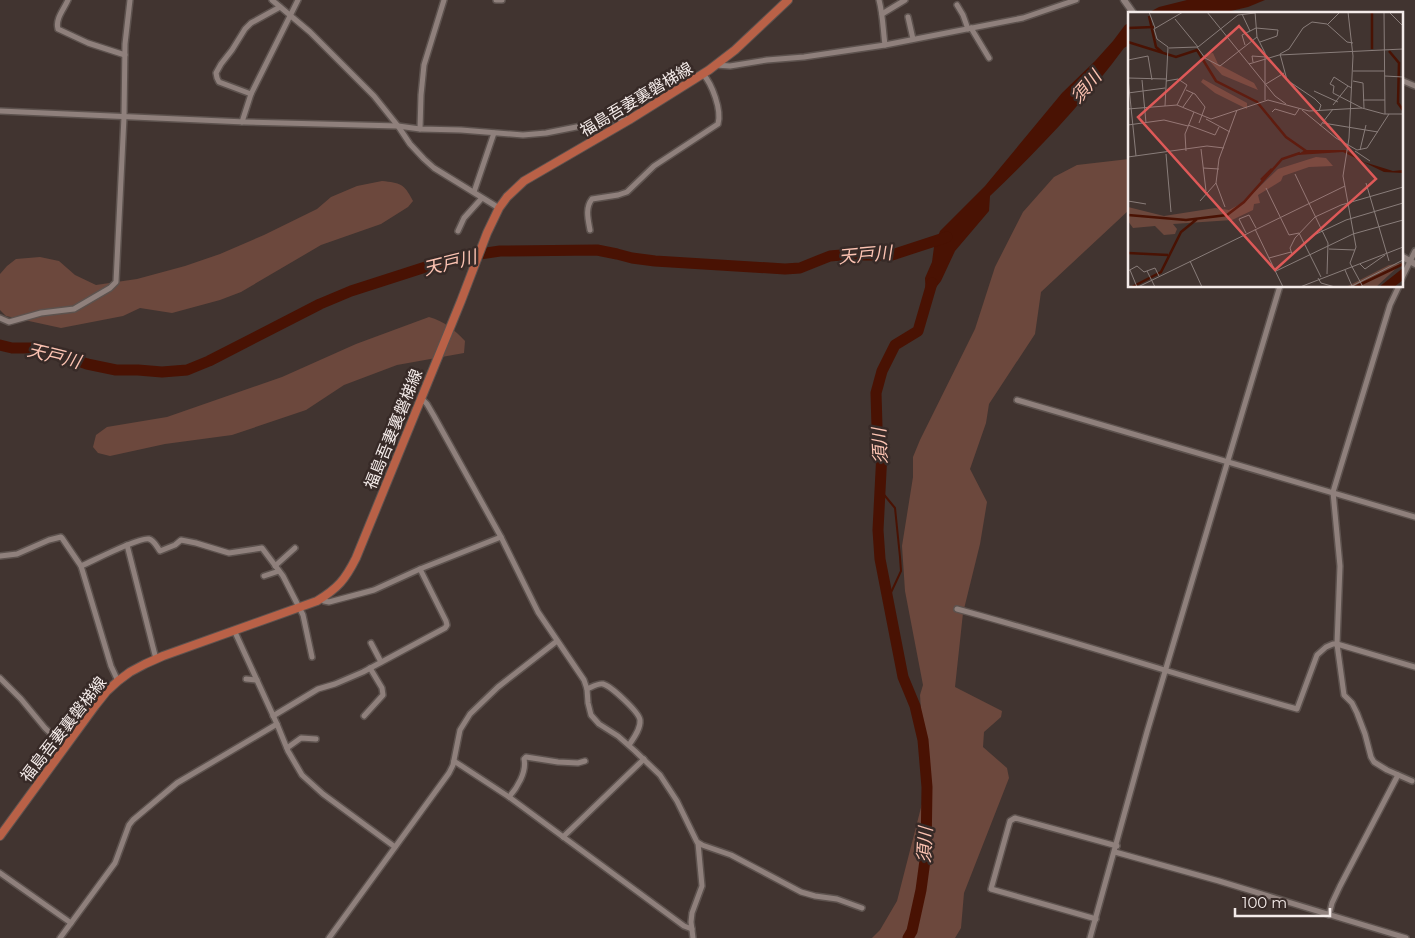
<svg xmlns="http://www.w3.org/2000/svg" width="1415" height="938" font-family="Montserrat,'Noto Sans JP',sans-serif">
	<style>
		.green { fill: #6c483d }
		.water { fill: #491203 }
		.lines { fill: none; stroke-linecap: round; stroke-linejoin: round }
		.stream { stroke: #491203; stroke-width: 2 }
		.river { stroke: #491203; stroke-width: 11 }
		.minor-casing { stroke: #5d524e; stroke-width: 8 }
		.tertiary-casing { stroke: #5d524e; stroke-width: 9 }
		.primary-casing { stroke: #5d524e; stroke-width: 10 }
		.minor { stroke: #8f807c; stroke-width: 5 }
		.tertiary { stroke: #8f807c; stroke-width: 6 }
		.primary { stroke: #b96147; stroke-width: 8 }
		.labels { text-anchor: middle; stroke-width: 5; stroke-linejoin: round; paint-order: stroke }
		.street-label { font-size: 16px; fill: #f4ebe9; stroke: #372a27 }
		.water-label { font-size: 18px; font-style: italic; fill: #fcc3b2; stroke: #372a27 }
		.inset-river { fill: none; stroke: #491203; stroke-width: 2.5 }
		.inset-road { fill: none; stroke: #897d7a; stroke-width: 1 }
		.view { fill: #de5958; fill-opacity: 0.15; stroke: #de5958; stroke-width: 2.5 }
		.inset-edge { fill: none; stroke: #f4ebe9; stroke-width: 2.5 }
	</style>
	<rect width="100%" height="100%" fill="#413430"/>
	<g class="green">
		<path d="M 1129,159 L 1129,210 L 1041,292 L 1035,334 L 989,404 L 986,423 L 970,469 L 987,502 L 980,544 L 963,613 L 955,687 L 1002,711 L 1001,717 L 984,732 L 983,747 L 1007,768 L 1009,778 L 964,893 L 961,928 L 955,938 L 872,938 L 880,930 L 897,901 L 926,788 L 920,695 L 923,685 L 905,591 L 902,546 L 913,477 L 913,457 L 920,440 L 975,329 L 995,267 L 1023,212 L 1054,177 L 1077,165 Z"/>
		<path d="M 382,181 C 400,183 404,183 413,201 L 408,207 L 381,224 L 321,245 L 241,292 L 220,300 L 172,313 L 140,308 L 123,316 L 61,328 L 6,316 L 0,310 L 0,274 L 7,266 L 16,259 L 40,257 L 59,261 L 75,275 L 96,285 L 137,279 L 185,266 L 220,254 L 264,235 L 317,209 L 331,197 L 357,186 Z"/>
		<path d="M 429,317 C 444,321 455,330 465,341 L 464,353 L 397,365 L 344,385 L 306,410 L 232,435 L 165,444 L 110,456 L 98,453 L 93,447 L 96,435 L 107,427 L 167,417 L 282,377 L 356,344 Z"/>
	</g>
	<g class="water">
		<path d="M 1187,0 L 1265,0 L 1248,7 L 1218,14 L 1146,14 L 1159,7 Z"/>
		<path d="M 1129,23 L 1129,45 L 1124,48 C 1084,102 1038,150 990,196 L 989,211 L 955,251 L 941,281 L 926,300 L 925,278 L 932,262 L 934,247 L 940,231 L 985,186 L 1062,93 L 1095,61 L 1113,41 L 1125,25 Z"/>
	</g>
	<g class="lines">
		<path class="stream" d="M 881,491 L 895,508 L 900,557 L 901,571 L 888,599"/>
		<g class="river">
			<path d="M 0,345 L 12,348 L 38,348 L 47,350 L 87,364 L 116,370 L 138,370 L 162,372 L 187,370 L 209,361 L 320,304 L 351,291 L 438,263 L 473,255 L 500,251 L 597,250 L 617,254 L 632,258 L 655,261 L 785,269 L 800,268 L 830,256 L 841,255 L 892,255 L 947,237"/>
			<path d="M 908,938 L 912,931 L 921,890 L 926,853 L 927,787 L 923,740 L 915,706 L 903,677 L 880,559 L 878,530 L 882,452 L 877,427 L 876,393 L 882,371 L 895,345 L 918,331 L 932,283"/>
		</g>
		<defs>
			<g id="minor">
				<path d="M 68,0 C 64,9 55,19 58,29 L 88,43 L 125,55"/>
				<path d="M 272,0 L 310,32 L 374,96 L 398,126 L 410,144 L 424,159 L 434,168 L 499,208"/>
				<path d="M 496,0 L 502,0"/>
				<path d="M 879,0 C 883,15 883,30 885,45"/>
				<path d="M 957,5 L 963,15 L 968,29"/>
				<path d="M 882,14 L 905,0"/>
				<path d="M 908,17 L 913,39"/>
				<path d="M 971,28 L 989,58"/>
				<path d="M 716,65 L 730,66 L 767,60 L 804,57 L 885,45 L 1023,18 L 1076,0"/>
				<path d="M 1401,80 L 1415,86"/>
				<path d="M 251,94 L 219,82 L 217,78 L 216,73 L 221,64 L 232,50 L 245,29 L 251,23 L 280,7"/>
				<path d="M 0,111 L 245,122 L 398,126 L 420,129 L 461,130 L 523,135 L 546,133 L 622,118 L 629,119"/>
				<path d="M 242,122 L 251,94 L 298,0"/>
				<path d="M 420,129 L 421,95 L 424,65 L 444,0"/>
				<path d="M 474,192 L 494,133"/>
				<path d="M 590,230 C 588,219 585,208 592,199 L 618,195 L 627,192 L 654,166 L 718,124 C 722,110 712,84 703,74"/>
				<path d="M 458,231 L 464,218 L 482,198"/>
				<path d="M 1401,280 L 1415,251"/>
				<path d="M 1399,286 L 1390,305 L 1333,492 L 1340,566 L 1337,644 L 1344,695 L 1352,703 L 1357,713 L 1365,734 L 1371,757 L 1374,762 L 1387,770 L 1412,781"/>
				<path d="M 0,318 L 9,322 L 41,313 L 74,309 L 110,288 L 116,282 L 124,117 L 125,44 L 130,0"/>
				<path d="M 421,398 L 427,404 L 434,416 L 501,537 L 538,612 L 584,680 L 587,689 L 588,703 L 591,715 L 599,724 L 618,736 L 635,751 L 660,775 L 677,801 L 697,842 L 702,845 L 731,855 L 801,892 L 815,896 L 837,899 L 862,908"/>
				<path d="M 1017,400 L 1415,517"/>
				<path d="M 127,545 L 156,659"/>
				<path d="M 0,556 L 17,554 L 49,540 L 61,537 L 62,538 L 81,566 L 111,666 L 118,681"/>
				<path d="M 81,566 C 93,561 139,537 149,539 C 154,540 157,547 160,551 L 175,545 L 181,540 L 196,543 L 229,553 L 262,548 L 283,576 L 303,615 L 312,657"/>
				<path d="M 275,566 L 295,548"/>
				<path d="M 264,576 L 279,571"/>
				<path d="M 321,598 L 324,601 L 329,602 L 374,590 L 420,569 L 501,537"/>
				<path d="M 957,609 C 1071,640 1183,677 1297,709 L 1317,655 L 1326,647 L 1333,644 L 1337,644 L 1415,667"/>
				<path d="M 234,630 L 277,724 L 288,751 L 302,775 L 323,794 L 395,847"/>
				<path d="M 371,643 L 381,662"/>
				<path d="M 0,678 L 21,699 L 45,728 L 65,747"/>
				<path d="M 246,679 L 257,680"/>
				<path d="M 587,689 C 592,687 598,683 603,684 C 611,686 639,712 640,720 C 641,729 633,739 629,745"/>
				<path d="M 273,716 L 318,689 L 335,684 L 363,672 L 445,628 L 447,625 L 446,621 L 420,569"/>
				<path d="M 364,716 L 383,695 L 382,688 L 370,668"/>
				<path d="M 287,748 L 301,738 L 316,739"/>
				<path d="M 454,761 L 509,797 L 684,926 L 692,929"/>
				<path d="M 509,797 C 517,788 527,772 524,759 L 526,757 L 558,762 L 578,763 L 585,761"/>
				<path d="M 563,837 L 644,759"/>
				<path d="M 1115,852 L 1219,881 L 1406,938"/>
				<path d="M 0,873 L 71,923"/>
				<path d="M 1329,915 L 1332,903 L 1340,886 L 1398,775"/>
				<path d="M 1096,919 L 991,889 L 1010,821 L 1015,818 L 1117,846"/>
				<path d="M 60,938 L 115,863 L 129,825 L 133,820 L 177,783 L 277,724"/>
				<path d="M 329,938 L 449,773 L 453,765 L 460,730 L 470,714 L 498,687 L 557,641"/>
				<path d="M 693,938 L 691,922 L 692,913 L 702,886 L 698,843"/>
				<path d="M 1090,938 L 1147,732 L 1280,286"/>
			</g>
			<g id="tertiary">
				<path d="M 1124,0 L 1134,14"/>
				<path d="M 1401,256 L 1415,264"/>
			</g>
			<path id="primary" d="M 0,836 L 95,706 L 107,691 L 118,681 L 130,672 L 145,664 L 163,656 L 317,601 C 338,588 345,580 356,558 L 461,301 L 487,233 L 499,208 L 507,197 L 524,181 L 629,120 L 709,70 L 735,50 L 788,0"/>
		</defs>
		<use href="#minor" class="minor-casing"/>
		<use href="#tertiary" class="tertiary-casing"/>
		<use href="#primary" class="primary-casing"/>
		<use href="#minor" class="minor"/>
		<use href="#tertiary" class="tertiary"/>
		<use href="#primary" class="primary"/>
	</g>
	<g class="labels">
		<g class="street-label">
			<text transform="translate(636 99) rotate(-31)" y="6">福島吾妻裏磐梯線</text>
			<text transform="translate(393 429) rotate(-68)" y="6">福島吾妻裏磐梯線</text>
			<text transform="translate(63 729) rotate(-52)" y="6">福島吾妻裏磐梯線</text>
		</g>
		<g class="water-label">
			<text transform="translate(1086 87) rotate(-49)" y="6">須川</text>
			<text transform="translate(865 255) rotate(-5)" y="6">天戸川</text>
			<text transform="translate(450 263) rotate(-14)" y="6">天戸川</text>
			<text transform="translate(54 356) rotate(14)" y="6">天戸川</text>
			<text transform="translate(880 446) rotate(-93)" y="6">須川</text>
			<text transform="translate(925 845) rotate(-87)" y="6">須川</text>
		</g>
	</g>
	<g transform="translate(1128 12)">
		<rect width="275" height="275" fill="#413430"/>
		<path d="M 85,41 L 90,52 L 126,71 L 130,78 L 94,63 L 78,45 L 78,42 ZM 75,67 L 119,91 L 119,97 L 87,81 L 73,70 ZM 188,145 L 198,146 L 205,154 L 181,155 L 155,164 L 153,169 L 130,183 L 132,191 L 126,192 L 125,198 L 104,208 L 45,212 L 49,217 L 47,222 L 36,223 L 27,214 L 5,216 L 0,209 L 0,195 L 36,204 L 87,196 L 101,198 L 116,190 L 150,157 ZM 274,251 L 248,275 L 218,275 L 261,253 Z" fill="#6c483d"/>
		<path d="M 177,138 L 218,138 L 236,150 L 265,159 L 275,158 L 275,161 L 256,160 L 215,140 L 169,143 ZM 275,256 L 275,268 L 266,275 L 251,275 Z" fill="#491203"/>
		<path class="inset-river" d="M 244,0 L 244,37M 21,4 L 28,35 L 35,41M 0,16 L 26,15M 0,30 L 48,45 L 69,38 L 88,69 L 129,90 L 158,125 L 178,139M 261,39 L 271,51 L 270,91 L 275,98M 133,168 L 144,157M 0,203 L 58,208 L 99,203 L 116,190 L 154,147 L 172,141M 0,241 L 40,243M 4,275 L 33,260 L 53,220 L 69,207M 227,275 L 275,252"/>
		<path class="inset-road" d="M 21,0 L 27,16M 79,0 L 147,84 L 158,92M 127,0 L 129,25 L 137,41 L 137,88M 220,0 L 225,44 L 221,126 L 215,164 L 228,235 L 222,251 L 235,275M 256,0 L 257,102M 261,0 L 275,14M 114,2 L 122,19M 47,7 L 70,35 L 110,3 L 127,1M 200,12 L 212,0M 117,33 L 114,23 L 128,16 L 150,18 L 149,24 L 132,30M 41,36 L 69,35 L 77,46 L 92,54 L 129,25M 0,48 L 20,44 L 24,68M 125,50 L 124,44 L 138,45M 121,52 L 151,43 L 275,37M 225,59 L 257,59M 257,64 L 275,65M 206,65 L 202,72 L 206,74 L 205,81 L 234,96M 206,65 L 220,74M 0,66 L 8,144M 0,66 L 38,67M 14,68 L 18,111M 38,69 L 50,67 L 59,73 L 49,93M 225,69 L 235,71 L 236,96M 138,72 L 156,61M 58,78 L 67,82 L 77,95 L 71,111M 186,79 L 210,90M 0,81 L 37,76M 235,88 L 257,88M 205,93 L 220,74 L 224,76M 37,94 L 40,35 L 29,27 L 26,17 L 55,0M 55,95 L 65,81M 0,97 L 49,93 L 83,107 L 140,88 L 181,99 L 234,96 L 256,102 L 275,102M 174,98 L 208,126 L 229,138 L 239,136 L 261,102M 191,99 L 193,93 L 187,87 L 159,68 L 152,42 L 161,37 L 175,16 L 184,10 L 199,12 L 219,30 L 225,31M 144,100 L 147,97 L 167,103 L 171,97M 78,107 L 102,120M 195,111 L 250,120M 0,113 L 36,108 L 60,114M 60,113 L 87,123 L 91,115M 192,114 L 205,97M 73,137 L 78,179M 232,138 L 238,113M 58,139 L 57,122 L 66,100M 227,139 L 242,149M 38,142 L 43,200M 0,145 L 79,134 L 96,136M 75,156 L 91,157M 167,162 L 200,231 L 199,262M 238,171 L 261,249M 138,176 L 161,223 L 171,221 L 193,265M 0,189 L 18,192M 72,189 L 88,171M 97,195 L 88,171 L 91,147 L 109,98M 127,217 L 155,275M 118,221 L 111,207 L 121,203 L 128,216M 186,223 L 218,208 L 275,191M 201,237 L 227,238M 164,242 L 162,236 L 167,226 L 187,205 L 213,193 L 275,175M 141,246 L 163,240M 62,249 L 74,275M 232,252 L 237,257 L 257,243M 2,258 L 9,275M 217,258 L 224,274M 0,259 L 9,254 L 16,260 L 27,256 L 31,264M 19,259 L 27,275M 148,259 L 225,222 L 275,208M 190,266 L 193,271 L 207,275M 10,275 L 217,174M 172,275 L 275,235M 222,275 L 275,248"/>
		<path class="view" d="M 111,14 L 248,167 L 147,258 L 10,105 Z"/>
		<rect width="275" height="275" class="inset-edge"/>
	</g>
	<path d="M1235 908v8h95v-8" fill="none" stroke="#f4ebe9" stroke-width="2.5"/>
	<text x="1242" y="908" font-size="15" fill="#f4ebe9" stroke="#372a27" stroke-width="4" paint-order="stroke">100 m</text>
</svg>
